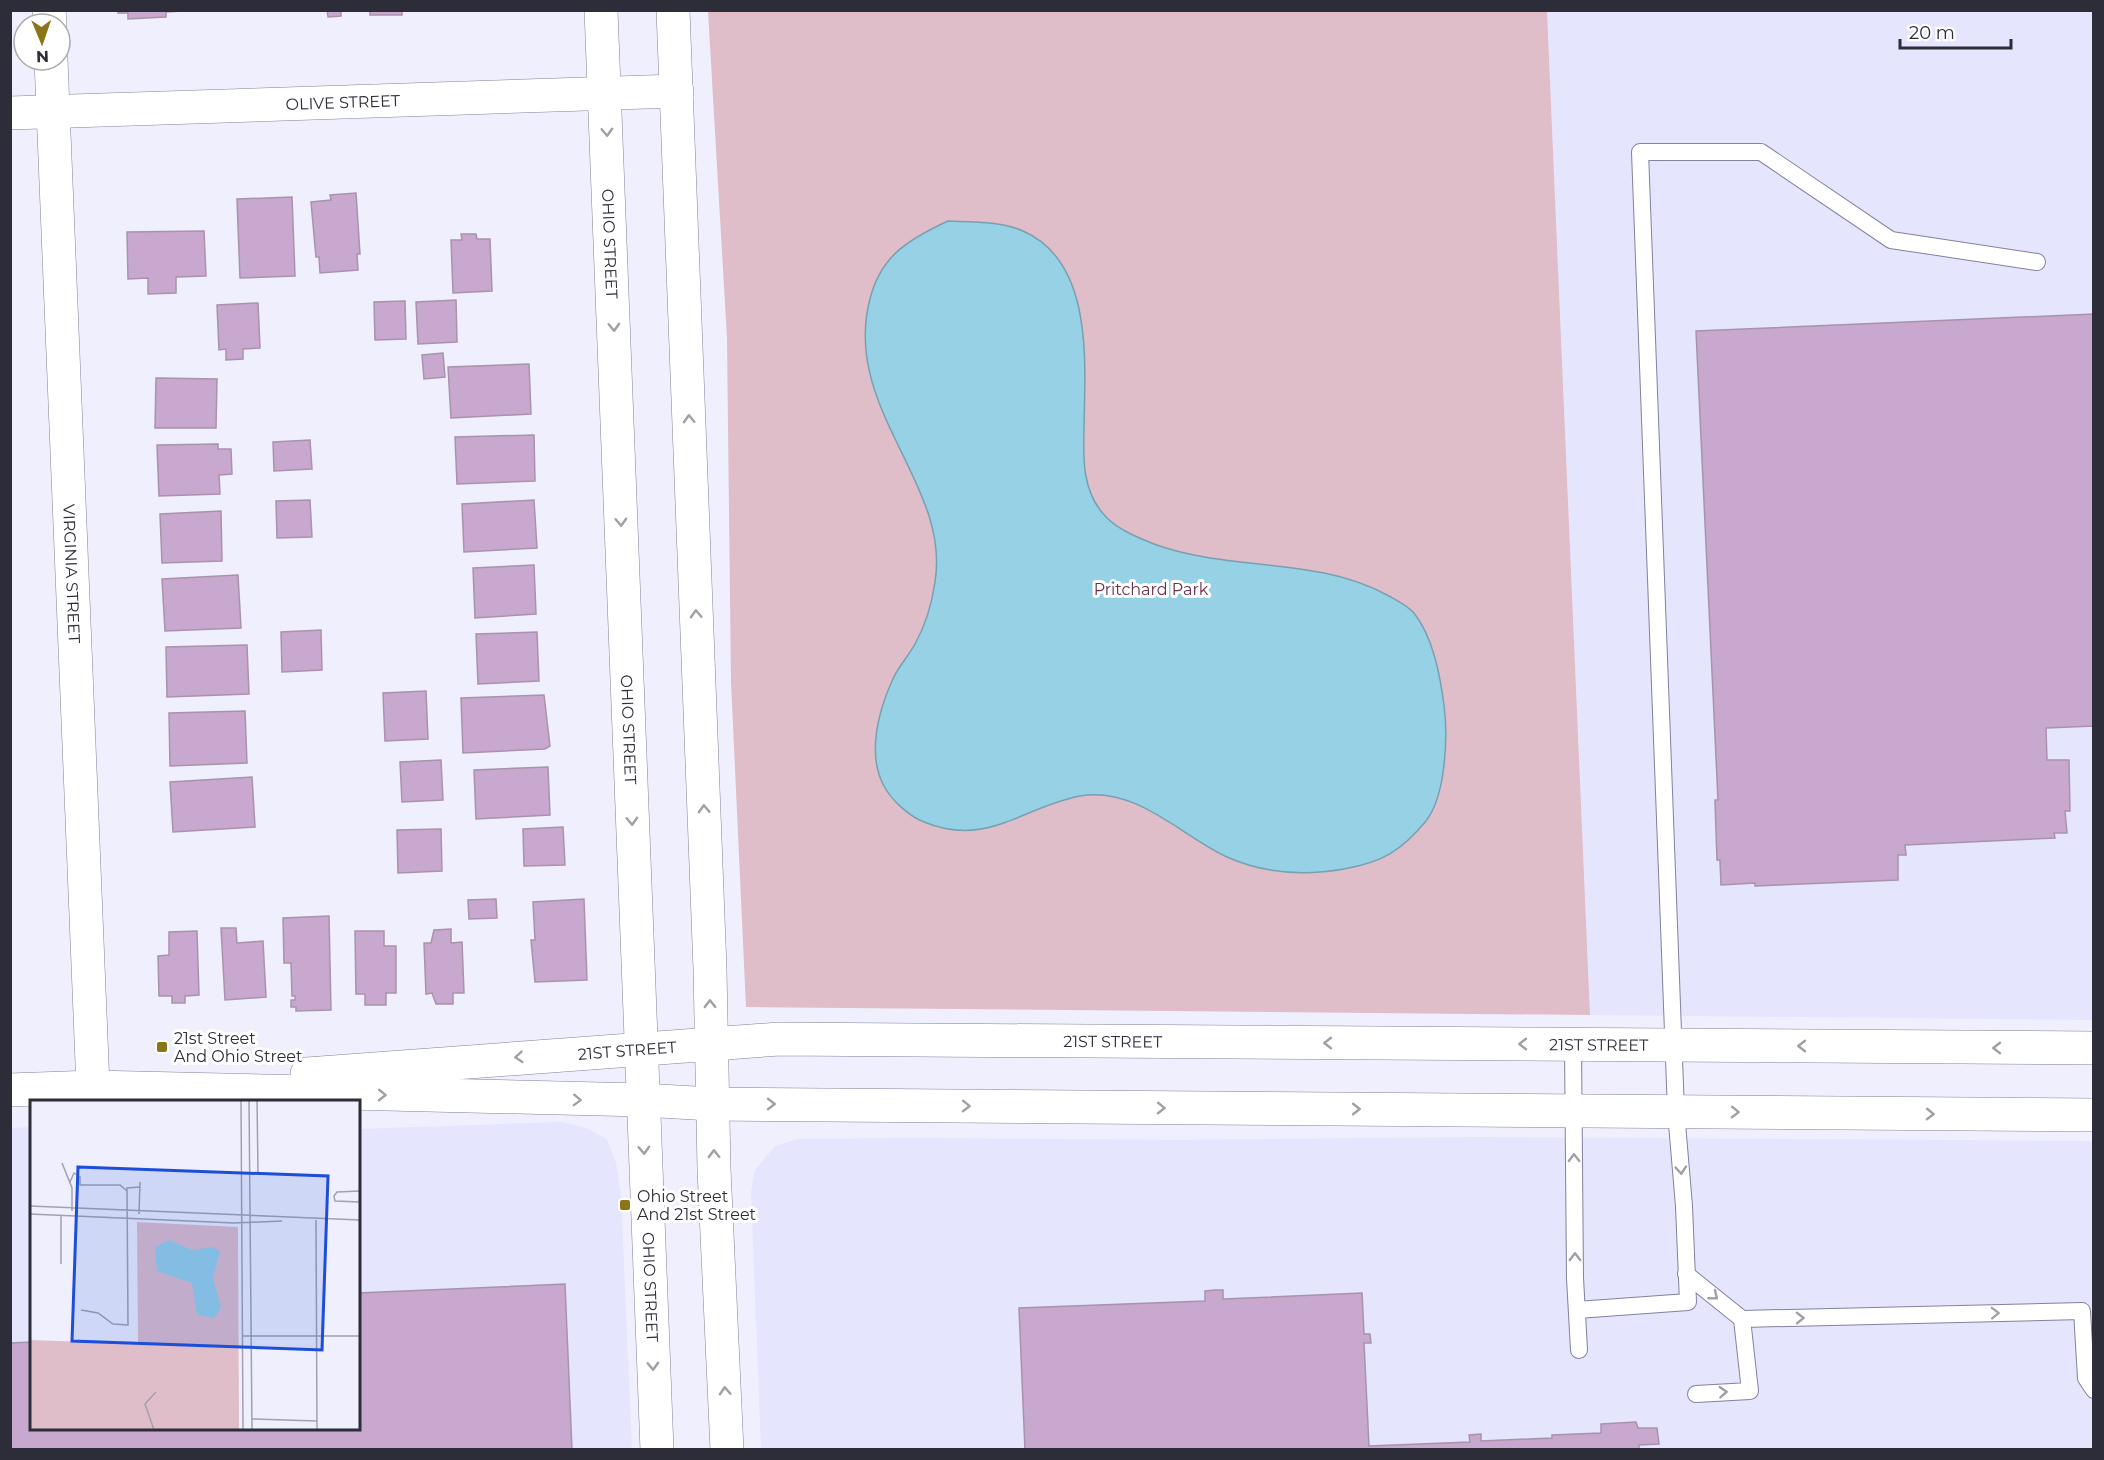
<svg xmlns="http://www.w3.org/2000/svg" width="2104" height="1460" font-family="Montserrat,sans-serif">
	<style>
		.built { fill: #e6e5fe }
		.green { fill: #dfbdc9 }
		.water { fill: #97d1e5; stroke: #77a0b1; stroke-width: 1.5 }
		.building { fill: #c9a8cf; stroke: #a992ad; stroke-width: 1.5 }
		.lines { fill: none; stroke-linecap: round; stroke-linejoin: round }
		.service-casing { stroke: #82819f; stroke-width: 18 }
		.minor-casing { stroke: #82819f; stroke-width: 34 }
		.tertiary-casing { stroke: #82819f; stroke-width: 34 }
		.service { stroke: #fff; stroke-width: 16 }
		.minor { stroke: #fff; stroke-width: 33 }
		.tertiary { stroke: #fff; stroke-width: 33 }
		.oneway { stroke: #a0a0a6 }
		.poi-dot { fill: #8a7518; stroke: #fff; stroke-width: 2 }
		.labels { text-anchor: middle; stroke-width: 6; stroke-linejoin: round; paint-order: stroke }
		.street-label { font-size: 16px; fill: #2d2c39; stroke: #fff }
		.park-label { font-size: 16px; fill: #6c2d48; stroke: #fff }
		.poi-label { font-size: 16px; fill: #2d2c39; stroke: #fff; text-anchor: start }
		.inset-road { fill: none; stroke: #a1a1af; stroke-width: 1.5 }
		.view { fill: #1d4ed8; fill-opacity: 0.15; stroke: #1d4ed8; stroke-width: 3 }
		.inset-edge { fill: none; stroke: #2d2c39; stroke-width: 3 }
	</style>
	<rect width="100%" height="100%" fill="#efeffd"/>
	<g class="built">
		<path d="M 1547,11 L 2093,11 L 2093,1020 L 1590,1015 Z"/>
		<path d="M 562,1122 L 587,1128 L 607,1139 L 616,1163 L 621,1195 L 632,1449 L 11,1449 L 10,1128 L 31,1127 L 32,1428 L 358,1428 L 359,1129 Z"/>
		<path d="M 1475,1137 L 2093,1141 L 2093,1449 L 761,1449 L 751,1192 L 755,1170 L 775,1146 L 797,1139 L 910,1138 L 1178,1140 Z"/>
	</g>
	<path class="green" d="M 708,11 L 1547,11 L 1590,1015 L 746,1007 L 731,682 L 727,338 Z"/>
	<path class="water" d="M 948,221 C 972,222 1000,221 1023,231 C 1094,262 1085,363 1084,427 C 1083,460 1082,493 1107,518 C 1119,530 1139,538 1154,544 C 1230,572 1315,556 1387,595 C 1396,600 1407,605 1414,613 C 1433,637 1440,675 1444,705 C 1448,737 1446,795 1426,821 C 1401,851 1383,862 1344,869 C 1304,876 1265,874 1227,857 C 1180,835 1136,786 1080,796 C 1022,807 987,848 924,822 C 909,816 892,801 884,786 C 867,755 878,712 892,681 C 897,668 908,657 915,644 C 925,626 932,603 935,582 C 951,485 844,410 869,303 C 879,257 907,240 948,221 Z"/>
	<g class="building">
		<path d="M 118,10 L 182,10 L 182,11 L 166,12 L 166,17 L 128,19 L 128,13 L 118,13 Z"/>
		<path d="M 327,10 L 341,10 L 341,16 L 328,17 Z"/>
		<path d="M 370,10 L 420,10 L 420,11 L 402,11 L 402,15 L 370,15 Z"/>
		<path d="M 356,193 L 360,254 L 357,254 L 358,270 L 320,273 L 319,257 L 316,257 L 311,202 L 331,200 L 330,195 Z"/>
		<path d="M 292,197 L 295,276 L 240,278 L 237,199 Z"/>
		<path d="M 204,231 L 206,276 L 176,277 L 176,293 L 148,294 L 148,278 L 128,279 L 127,232 Z"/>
		<path d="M 461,234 L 476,234 L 477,239 L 490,239 L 492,291 L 453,293 L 451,240 L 462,240 Z"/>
		<path d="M 456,300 L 457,342 L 418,344 L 416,302 Z"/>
		<path d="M 405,301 L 406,339 L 375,340 L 374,302 Z"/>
		<path d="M 258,303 L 260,348 L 243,349 L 243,359 L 226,360 L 226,349 L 219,350 L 217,305 Z"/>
		<path d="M 2094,314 L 2094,726 L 2046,728 L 2047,760 L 2069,760 L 2070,811 L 2065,811 L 2067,833 L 2054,833 L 2055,838 L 1905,845 L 1906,855 L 1898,855 L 1898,880 L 1755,886 L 1755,883 L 1721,885 L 1720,860 L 1717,860 L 1715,800 L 1718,800 L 1696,331 Z"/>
		<path d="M 443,353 L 445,377 L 424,379 L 422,355 Z"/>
		<path d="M 529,364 L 531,414 L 451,418 L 448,367 Z"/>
		<path d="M 156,378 L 217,379 L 216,428 L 155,428 Z"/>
		<path d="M 534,435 L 535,481 L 457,484 L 455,437 Z"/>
		<path d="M 310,440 L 312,469 L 274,471 L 273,442 Z"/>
		<path d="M 218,444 L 218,449 L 231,449 L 232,474 L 219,475 L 220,494 L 159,496 L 157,445 Z"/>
		<path d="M 310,500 L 312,537 L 277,538 L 276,501 Z"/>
		<path d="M 534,500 L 537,548 L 464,552 L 462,504 Z"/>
		<path d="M 221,511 L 222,561 L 162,563 L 160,514 Z"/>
		<path d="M 534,565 L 536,614 L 475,618 L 473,568 Z"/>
		<path d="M 238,575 L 241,628 L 165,631 L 162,579 Z"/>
		<path d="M 321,630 L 322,670 L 282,672 L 281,632 Z"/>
		<path d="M 537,632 L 539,681 L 478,684 L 476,634 Z"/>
		<path d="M 247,645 L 249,694 L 167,697 L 166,647 Z"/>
		<path d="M 426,691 L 428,739 L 385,741 L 383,693 Z"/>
		<path d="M 544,695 L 550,746 L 545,749 L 463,753 L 461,698 Z"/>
		<path d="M 245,711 L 247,763 L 170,766 L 169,713 Z"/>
		<path d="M 441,760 L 443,800 L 402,802 L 400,762 Z"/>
		<path d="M 548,767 L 550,815 L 476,819 L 474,770 Z"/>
		<path d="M 252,777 L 255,827 L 173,832 L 170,782 Z"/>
		<path d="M 563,827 L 565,865 L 524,866 L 523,829 Z"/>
		<path d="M 441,829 L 442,871 L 398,873 L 397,830 Z"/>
		<path d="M 496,899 L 497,918 L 469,919 L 468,900 Z"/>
		<path d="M 584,899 L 587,980 L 535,982 L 531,940 L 535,940 L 533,902 Z"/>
		<path d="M 329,916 L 331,1010 L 296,1011 L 296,1007 L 291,1007 L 291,1000 L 295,1000 L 295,996 L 292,996 L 291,963 L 284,963 L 283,918 Z"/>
		<path d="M 221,928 L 236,928 L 237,943 L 263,941 L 266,997 L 225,1000 Z"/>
		<path d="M 451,929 L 451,943 L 462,942 L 464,993 L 453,993 L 453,1004 L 436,1004 L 432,993 L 426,994 L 424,943 L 431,943 L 434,930 Z"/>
		<path d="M 197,931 L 199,995 L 185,996 L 185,1003 L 172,1003 L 172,996 L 159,996 L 158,956 L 169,955 L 169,932 Z"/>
		<path d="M 355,931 L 384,931 L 384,946 L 396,946 L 396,993 L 386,993 L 386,1005 L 365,1005 L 365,994 L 356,994 Z"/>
		<path d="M 565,1284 L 572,1450 L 10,1450 L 10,1343 L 32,1342 L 32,1428 L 358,1428 L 358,1293 Z"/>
		<path d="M 1215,1290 L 1223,1290 L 1223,1299 L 1362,1293 L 1364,1334 L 1370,1334 L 1371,1343 L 1364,1343 L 1369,1446 L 1470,1442 L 1469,1435 L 1481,1434 L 1481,1441 L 1552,1438 L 1552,1435 L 1601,1433 L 1601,1424 L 1636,1422 L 1638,1428 L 1657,1428 L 1659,1444 L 1639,1445 L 1639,1450 L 1025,1450 L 1019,1308 L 1205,1301 L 1205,1291 Z"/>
	</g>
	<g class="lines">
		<defs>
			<g id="service">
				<path d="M 1573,1045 L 1575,1278 L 1579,1350"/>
				<path d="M 1686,1274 L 1742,1319 L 2082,1311 L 2086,1378 L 2094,1390"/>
				<path d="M 1577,1310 L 1688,1302 L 1684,1206 L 1676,1112 L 1640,152 L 1761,152 L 1891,240 L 2037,262"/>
				<path d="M 1696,1394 L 1750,1391 L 1742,1319"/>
			</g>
			<g id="minor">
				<path d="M 49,10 L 50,24"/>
				<path id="s1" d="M 51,60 L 93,1087"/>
				<path id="s2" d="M 10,113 L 677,91"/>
			</g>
			<g id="tertiary">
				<path id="s3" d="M 601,10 L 657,1450"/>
				<path d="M 673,10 L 710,969 L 714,1169 L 727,1450"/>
				<path id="s4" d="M 307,1074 L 779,1039 L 2094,1048"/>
				<path d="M 10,1090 L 93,1087 L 642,1100 L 712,1104 L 2094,1115"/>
			</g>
		</defs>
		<use href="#service" class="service-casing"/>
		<use href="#minor" class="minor-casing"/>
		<use href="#tertiary" class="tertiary-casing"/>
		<use href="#service" class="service"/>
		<use href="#minor" class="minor"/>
		<use href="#tertiary" class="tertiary"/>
	</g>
	<defs><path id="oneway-chevron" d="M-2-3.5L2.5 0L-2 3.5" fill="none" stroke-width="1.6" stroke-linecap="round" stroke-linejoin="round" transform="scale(1.5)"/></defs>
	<g class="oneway">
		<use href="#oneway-chevron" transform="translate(607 132) rotate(88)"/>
		<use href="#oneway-chevron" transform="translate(614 327) rotate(88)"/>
		<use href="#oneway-chevron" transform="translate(689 419) rotate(-92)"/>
		<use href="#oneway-chevron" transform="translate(621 522) rotate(88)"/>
		<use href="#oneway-chevron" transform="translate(696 614) rotate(-92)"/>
		<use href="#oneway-chevron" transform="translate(704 809) rotate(-92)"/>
		<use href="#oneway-chevron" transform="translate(632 821) rotate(88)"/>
		<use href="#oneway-chevron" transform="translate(710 1004) rotate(-91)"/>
		<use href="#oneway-chevron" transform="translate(1328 1043) rotate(-180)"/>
		<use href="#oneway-chevron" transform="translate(1523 1044) rotate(-180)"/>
		<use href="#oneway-chevron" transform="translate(1802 1046) rotate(-180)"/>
		<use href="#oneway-chevron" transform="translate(1997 1048) rotate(-180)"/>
		<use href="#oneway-chevron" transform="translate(519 1057) rotate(175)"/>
		<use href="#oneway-chevron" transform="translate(382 1095) rotate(1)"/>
		<use href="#oneway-chevron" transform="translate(577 1100) rotate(2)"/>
		<use href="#oneway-chevron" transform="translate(771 1104)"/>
		<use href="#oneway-chevron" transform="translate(966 1106) rotate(1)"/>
		<use href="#oneway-chevron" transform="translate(1161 1108) rotate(1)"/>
		<use href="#oneway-chevron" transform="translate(1356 1109)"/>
		<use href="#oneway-chevron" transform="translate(1735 1112) rotate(1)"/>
		<use href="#oneway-chevron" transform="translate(1930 1114) rotate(1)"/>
		<use href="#oneway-chevron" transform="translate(644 1150) rotate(88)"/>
		<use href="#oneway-chevron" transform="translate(714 1154) rotate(-91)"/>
		<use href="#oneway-chevron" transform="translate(1574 1158) rotate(-91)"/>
		<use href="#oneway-chevron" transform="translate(1681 1170) rotate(85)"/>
		<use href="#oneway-chevron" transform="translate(1575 1257) rotate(-90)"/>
		<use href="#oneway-chevron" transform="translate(1714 1296) rotate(39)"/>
		<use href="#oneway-chevron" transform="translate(1995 1313) rotate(-2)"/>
		<use href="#oneway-chevron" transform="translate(1800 1318) rotate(-1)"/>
		<use href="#oneway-chevron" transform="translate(653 1366) rotate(88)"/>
		<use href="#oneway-chevron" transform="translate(725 1391) rotate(-93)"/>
		<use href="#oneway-chevron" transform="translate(1723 1392) rotate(-4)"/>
	</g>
	<g class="poi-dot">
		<rect x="156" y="1041" width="12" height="12" rx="3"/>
		<rect x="619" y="1199" width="12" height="12" rx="3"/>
	</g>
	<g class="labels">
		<g class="street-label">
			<text dy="6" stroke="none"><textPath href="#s2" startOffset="333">OLIVE STREET</textPath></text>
			<text dy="6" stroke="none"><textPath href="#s3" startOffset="234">OHIO STREET</textPath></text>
			<text dy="6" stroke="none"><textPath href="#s1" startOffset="514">VIRGINIA STREET</textPath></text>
			<text dy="6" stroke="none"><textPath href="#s3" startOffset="720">OHIO STREET</textPath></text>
			<text dy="6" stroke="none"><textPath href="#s4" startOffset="807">21ST STREET</textPath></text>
			<text dy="6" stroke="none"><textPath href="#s4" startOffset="1293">21ST STREET</textPath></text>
			<text dy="6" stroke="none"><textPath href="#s4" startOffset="321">21ST STREET</textPath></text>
			<text dy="6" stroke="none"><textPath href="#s3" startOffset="1278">OHIO STREET</textPath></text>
		</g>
		<g class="park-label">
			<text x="1151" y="595">Pritchard Park</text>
		</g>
		<g class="poi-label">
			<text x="174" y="1044">21st Street<tspan x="174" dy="18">And Ohio Street</tspan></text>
			<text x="637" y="1202">Ohio Street<tspan x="637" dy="18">And 21st Street</tspan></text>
		</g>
	</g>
	<g transform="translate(30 1100)">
		<rect width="330" height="330" fill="#efeffd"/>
		<path d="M 107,122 L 208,127 L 209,330 L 0,330 L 0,240 L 108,244 Z" fill="#dfbdc9"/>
		<path d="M 139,140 L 162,150 L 183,147 L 190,152 L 183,178 L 191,208 L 184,218 L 167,215 L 162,183 L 127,171 L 125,147 Z" fill="#97d1e5"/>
		<path class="inset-road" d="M 211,0 L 213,330M 219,0 L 222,330M 227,0 L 228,73M 32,63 L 42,88 L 42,111M 40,82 L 44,73 L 50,77 L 50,85 L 90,85 L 97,91M 330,91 L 307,92 L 304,96 L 305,101 L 330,102M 0,106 L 330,120M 0,114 L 204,123 L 252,121M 109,114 L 110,82M 286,120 L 287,330M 31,164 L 31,115M 51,210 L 68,213 L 83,224 L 98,225 L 97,88 L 110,87M 212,236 L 330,236M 222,319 L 287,321M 124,330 L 115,304 L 126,292"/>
		<path class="view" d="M 48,67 L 298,76 L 292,250 L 42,241 Z"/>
		<rect width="330" height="330" class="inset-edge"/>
	</g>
	<rect width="2104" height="1460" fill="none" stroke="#2d2c39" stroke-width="24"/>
	<g transform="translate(42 42) rotate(178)"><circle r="28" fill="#ffffff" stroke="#ababb0" stroke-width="1.5"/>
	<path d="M0-4.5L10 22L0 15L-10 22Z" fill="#8a7518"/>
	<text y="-9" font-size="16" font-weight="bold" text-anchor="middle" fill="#2d2c39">N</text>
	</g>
	<path d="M1900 39v9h111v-9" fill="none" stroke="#2d2c39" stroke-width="3"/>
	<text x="1909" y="39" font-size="18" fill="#2d2c39" stroke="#ffffff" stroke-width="4.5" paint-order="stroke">20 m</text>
</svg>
